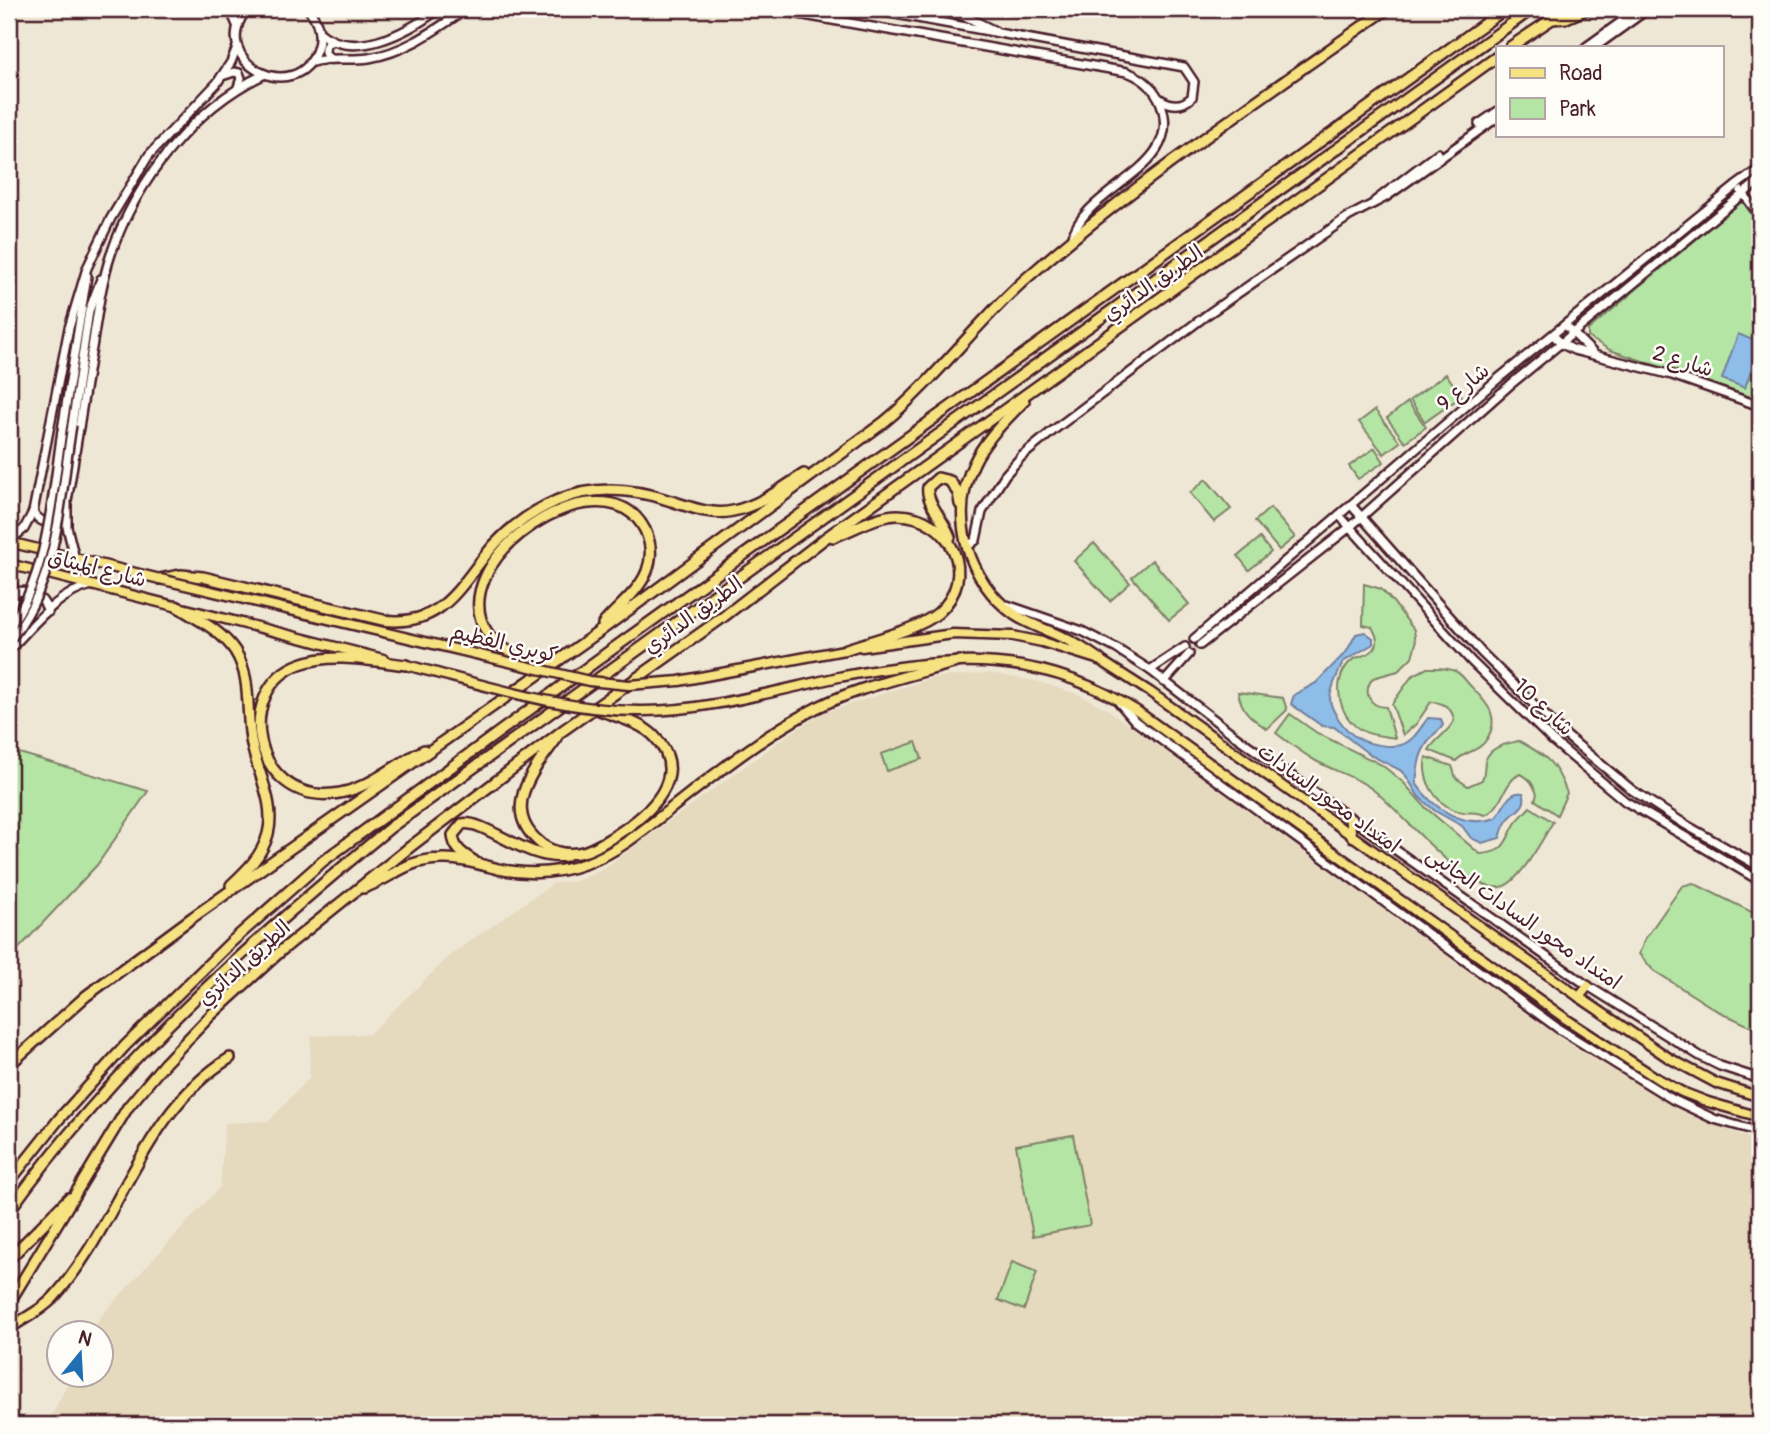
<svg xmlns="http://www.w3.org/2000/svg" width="1769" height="1434" font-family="Pangolin,'Playpen Sans Arabic',sans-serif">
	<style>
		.built { fill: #e5d9be }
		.green { fill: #b4e5a5; stroke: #7f8268; stroke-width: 2 }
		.water { fill: #8dbde8; stroke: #727e9c; stroke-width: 2 }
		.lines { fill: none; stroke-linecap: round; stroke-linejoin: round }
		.secondary-tunnel { stroke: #cebfb3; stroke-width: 7; stroke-dasharray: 7 3.5; stroke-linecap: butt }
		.secondary-casing { stroke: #4a1f2b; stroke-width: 12 }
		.primary-casing { stroke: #4a1f2b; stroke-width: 13 }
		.highway-casing { stroke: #4a1f2b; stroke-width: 14 }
		.secondary { stroke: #fdfcf7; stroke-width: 7 }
		.primary { stroke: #f6e281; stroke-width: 8 }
		.highway { stroke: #f6e281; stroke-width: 9 }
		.secondary-bridge-casing { stroke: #4a1f2b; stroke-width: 12; stroke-linecap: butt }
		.primary-bridge-casing { stroke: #4a1f2b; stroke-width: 13; stroke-linecap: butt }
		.secondary-bridge { stroke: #fdfcf7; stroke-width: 7 }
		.primary-bridge { stroke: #f6e281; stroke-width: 8 }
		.labels { text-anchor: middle; stroke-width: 5; stroke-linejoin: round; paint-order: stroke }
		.street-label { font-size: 21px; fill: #4a1f2b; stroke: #fdfcf7 }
	</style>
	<rect width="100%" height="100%" fill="#efe7d5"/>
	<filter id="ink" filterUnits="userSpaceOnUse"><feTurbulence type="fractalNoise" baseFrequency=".0143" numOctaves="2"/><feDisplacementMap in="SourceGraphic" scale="14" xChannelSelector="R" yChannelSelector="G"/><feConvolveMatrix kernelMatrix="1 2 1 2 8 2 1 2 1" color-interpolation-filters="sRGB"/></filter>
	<g filter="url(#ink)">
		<path class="built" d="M 990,673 L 1039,682 L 1080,695 L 1107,709 L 1563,1040 L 1687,1114 L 1760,1142 L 1760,1425 L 47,1425 L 72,1375 L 102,1374 L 102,1332 L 93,1332 L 100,1317 L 220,1187 L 225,1123 L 269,1121 L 309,1078 L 311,1036 L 369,1034 L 453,953 L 554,883 L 576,881 L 600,871 L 794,731 L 823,713 L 932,678 Z"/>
		<g class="green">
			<path d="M 1742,201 L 1755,220 L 1760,276 L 1760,400 L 1610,350 L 1588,337 L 1588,330 Z"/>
			<path d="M 1446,374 L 1462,396 L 1425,422 L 1410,400 Z"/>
			<path d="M 1408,402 L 1426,427 L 1405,442 L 1387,418 Z"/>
			<path d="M 1375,410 L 1400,442 L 1384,454 L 1359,422 Z"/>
			<path d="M 1375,448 L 1384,462 L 1358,479 L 1349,466 Z"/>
			<path d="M 1206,479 L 1231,509 L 1214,522 L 1190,493 Z"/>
			<path d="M 1270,508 L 1295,537 L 1279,550 L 1255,521 Z"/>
			<path d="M 1260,538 L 1271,552 L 1249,570 L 1238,556 Z"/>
			<path d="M 1094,543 L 1130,583 L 1110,601 L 1074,561 Z"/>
			<path d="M 1152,560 L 1189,604 L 1169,620 L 1132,577 Z"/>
			<path d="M 1364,584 L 1381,589 L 1393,602 L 1414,630 L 1416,643 L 1412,657 L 1398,671 L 1373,678 C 1362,691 1369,707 1386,707 L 1395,738 C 1385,736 1372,736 1363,731 C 1340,719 1331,685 1348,664 C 1355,655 1369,657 1375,648 C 1380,640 1375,633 1372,627 L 1363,625 Z"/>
			<path d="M 1427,668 C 1436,668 1446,667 1455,671 C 1461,674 1463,677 1467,682 C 1482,699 1503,714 1487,739 C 1479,752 1465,751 1456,761 L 1429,750 C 1436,738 1448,733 1454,721 C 1453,708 1443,702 1431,702 L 1416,724 L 1403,735 L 1392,704 L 1412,676 Z"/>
			<path d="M 1238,692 L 1283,698 L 1287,710 L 1267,729 C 1251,718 1242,712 1238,692 Z"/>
			<path d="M 1290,714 L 1317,733 L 1382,765 L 1404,783 L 1426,808 L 1480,854 C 1506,853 1505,841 1515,824 C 1519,818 1525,813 1530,807 L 1553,822 C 1543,838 1519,884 1501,887 C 1465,893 1405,815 1377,793 C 1360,778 1336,772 1316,761 C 1302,753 1289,743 1276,733 Z"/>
			<path d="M 1519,741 C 1547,756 1556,763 1567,793 L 1557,815 L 1535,800 L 1537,794 C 1533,784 1529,777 1520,774 C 1502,783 1504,807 1485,815 C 1476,811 1467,814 1457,811 C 1435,804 1421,779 1426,757 L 1452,766 L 1456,778 L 1468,786 L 1482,780 C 1485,773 1484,768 1485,762 C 1489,746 1506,744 1519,741 Z"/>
			<path d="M 916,742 L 922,759 L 887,771 L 881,754 Z"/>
			<path d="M 9,750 L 148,791 L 97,865 L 9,959 Z"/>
			<path d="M 1693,883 L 1760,916 L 1760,1031 L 1716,1010 L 1653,970 L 1639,954 L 1645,939 L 1682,886 Z"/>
			<path d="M 1073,1135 L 1090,1225 L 1033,1236 L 1016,1145 Z"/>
			<path d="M 1012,1262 L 1037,1272 L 1024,1310 L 998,1300 Z"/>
		</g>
		<g class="water">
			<path d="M 1738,334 L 1760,343 L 1745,388 L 1722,379 Z"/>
			<path d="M 1365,632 L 1373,638 L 1373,644 L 1343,662 C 1339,672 1331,687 1330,698 C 1330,711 1347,733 1358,738 C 1367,744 1390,748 1401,745 C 1414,741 1420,728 1428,718 L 1441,719 L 1443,725 C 1440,731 1435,732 1431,738 C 1419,752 1418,765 1416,783 C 1433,809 1464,829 1496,818 C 1504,808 1508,790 1523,793 C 1529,807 1514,811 1507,821 C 1503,826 1502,832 1500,838 L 1482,843 L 1471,838 L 1462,826 L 1435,811 L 1419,797 L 1406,776 L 1400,770 L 1370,755 L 1334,727 L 1322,726 L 1291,704 L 1294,695 L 1316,683 L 1347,651 L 1356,634 Z"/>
		</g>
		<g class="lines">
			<path class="secondary-tunnel" d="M 1189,654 L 1200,645"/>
			<defs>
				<g id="secondary">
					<path d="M 230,9 L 237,25"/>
					<path d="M 247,9 C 205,63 298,108 317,49 C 322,35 318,20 308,9"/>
					<path d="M 770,9 L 1127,72 C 1143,78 1155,88 1161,104 C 1185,170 1084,186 1072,239"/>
					<path d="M 868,9 L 1184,67 L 1194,82 L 1192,97 C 1182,107 1170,106 1159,98"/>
					<path d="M 927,9 L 965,16 L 995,31"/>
					<path d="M 319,32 C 354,62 408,32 439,9"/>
					<path d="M 1586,47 L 1639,9"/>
					<path d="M 1595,47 L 1648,9"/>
					<path d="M 331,59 C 324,56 323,49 328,43 L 333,41"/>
					<path d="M 309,63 C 328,56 349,61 369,58 C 406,52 435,30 466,9"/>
					<path d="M 222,76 L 234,72 L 239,73 L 241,78 L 238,87"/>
					<path d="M 1479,124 L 1498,111"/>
					<path d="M 1741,191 L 1760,215"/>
					<path d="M 1375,201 L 1438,153"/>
					<path d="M 1565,325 L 1593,353"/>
					<path d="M 1553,335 L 1562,344 L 1574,350 L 1672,375 L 1760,406"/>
					<path d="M 63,424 L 87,276"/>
					<path d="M 72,425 L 89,311 L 101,279"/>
					<path d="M 1351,505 L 1481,652 L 1563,733 L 1632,790 L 1686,825 L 1760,867"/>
					<path d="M 33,512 C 40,523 51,526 63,521"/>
					<path d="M 1339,515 L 1471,661 L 1553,741 L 1625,801 L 1760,881"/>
					<path d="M 9,541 L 24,529 L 33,512 L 69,328 L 87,268 L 111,218 L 149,155 L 217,83 L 231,62 L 237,47"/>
					<path d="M 967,547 L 976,540 L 982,512 L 1005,475 L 1021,457 L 1055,429 L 1208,314 L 1348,217 L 1386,197 L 1498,117"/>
					<path d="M 75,559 L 67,527 L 67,501 C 76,450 83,399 92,348 C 97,316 101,284 111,254 C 136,181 193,108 263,75"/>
					<path d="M 9,574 L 15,595 L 9,612"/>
					<path d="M 15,592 C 31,589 43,596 48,612"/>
					<path d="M 1007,605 L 1082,631 L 1117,649 L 1150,670 L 1238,738 L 1342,812 L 1588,986 L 1700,1056 L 1720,1066 L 1760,1079"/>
					<path d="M 1194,639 L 1499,378 L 1737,185 L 1760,168"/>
					<path d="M 1200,645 L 1350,527 L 1511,384 L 1760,180"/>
					<path d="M 9,650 C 33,626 57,593 92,585"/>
					<path d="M 1150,670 L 1185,647"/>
					<path d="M 1164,682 L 1189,654"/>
					<path d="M 1117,700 L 1135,721 L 1559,1029 L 1672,1099 L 1714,1119 L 1760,1132"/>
				</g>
				<g id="primary">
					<path d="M 9,542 L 160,579"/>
					<path d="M 9,564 L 383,659"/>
					<path d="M 862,647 L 953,634 L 1013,636 L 1042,642 L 1100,660 L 1150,692 L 1579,997 L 1669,1058 L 1716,1083 L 1760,1097"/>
					<path d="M 844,676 C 954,656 1038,649 1137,711 L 1566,1019 L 1658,1079 L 1682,1092 L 1708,1102 L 1760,1117"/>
					<path d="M 1349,817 L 1352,837"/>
					<path d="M 1579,997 L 1588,986"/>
				</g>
				<g id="highway">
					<path d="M 1628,9 L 1630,15"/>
					<path d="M 1551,19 L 1566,18 L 1587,9"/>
					<path d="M 1510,47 L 1567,9"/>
					<path d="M 1024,401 C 1006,420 985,439 974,463 C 948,516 968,582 1015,615 C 1030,625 1048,630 1064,638 C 1077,644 1089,652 1100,660"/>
					<path d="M 833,537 C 854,530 875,515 898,515 C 952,516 979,577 938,613 C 918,630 869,641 844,650"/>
					<path d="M 950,537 C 945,521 925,502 928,487 L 938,478 L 950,481 L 958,493 L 960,504"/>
					<path d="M 160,579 L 181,575 L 203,577 L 383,620 C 445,628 460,583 495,544 C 512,526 533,511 556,501 C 593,485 633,488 671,501 C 691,507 711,516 733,511 C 759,506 782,488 804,474"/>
					<path d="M 176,606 C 197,619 221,630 235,651 C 253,679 245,714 252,745 C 258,774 276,804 268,834 C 262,856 247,870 231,885"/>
					<path d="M 406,665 C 372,661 333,652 300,664 C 233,688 252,802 333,794 C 367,791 395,764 424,750"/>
					<path d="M 537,668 C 521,657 501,650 489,635 C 436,562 605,450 645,530 C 651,543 652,558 647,571 C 639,592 617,607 603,624"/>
					<path d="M 557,738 C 535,768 500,808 538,841 C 548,851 564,855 578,853 C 592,851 604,842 616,835 C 649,814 692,777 655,737 C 641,722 616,717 597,709"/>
					<path d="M 474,861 C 463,854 454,849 453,835 L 462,824 C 485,819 527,862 566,856"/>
					<path d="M 363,888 C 394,878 403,860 441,859 C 460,858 479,864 498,869 C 528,875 558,874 587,863 C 623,850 653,822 683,799 C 721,769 763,737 805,714 C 850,688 910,676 960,661"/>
					<path d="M 9,1065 L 86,996 L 193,917 L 596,634 L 883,423 C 937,379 977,321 1029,276 C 1140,179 1267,94 1387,9"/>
					<path d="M 9,1182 L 59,1119 L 125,1046 L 230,943 L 323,861 L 607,653 L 1505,9"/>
					<path d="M 9,1211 C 118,1060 248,944 391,827 L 1532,9"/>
					<path d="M 9,1259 L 69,1198"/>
					<path d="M 9,1303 L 128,1107 L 165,1063 L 211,1015 L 282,950 L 410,847 L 562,731 L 722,618 L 824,539 L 1498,56"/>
					<path d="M 9,1329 C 23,1318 40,1312 53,1298 C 120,1225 141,1112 230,1058"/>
				</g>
			</defs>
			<use href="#secondary" class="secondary-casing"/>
			<use href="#primary" class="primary-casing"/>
			<use href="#highway" class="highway-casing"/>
			<use href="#secondary" class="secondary"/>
			<use href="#primary" class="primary"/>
			<use href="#highway" class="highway"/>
			<defs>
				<g id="secondary-bridge">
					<path d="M 9,627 C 49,577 53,487 63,424"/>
					<path d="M 9,641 C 59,582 60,499 72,425"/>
				</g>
				<g id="primary-bridge">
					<path d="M 160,579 L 589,681 L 629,685 L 679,681 L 844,650"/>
					<path d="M 406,665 C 482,684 561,711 640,711 C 704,712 781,689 844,676"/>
				</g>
			</defs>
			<use href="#secondary-bridge" class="secondary-bridge-casing"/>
			<use href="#primary-bridge" class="primary-bridge-casing"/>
			<use href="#secondary-bridge" class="secondary-bridge"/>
			<use href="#primary-bridge" class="primary-bridge"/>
		</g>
	</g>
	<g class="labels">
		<g class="street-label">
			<text transform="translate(1153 283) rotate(-35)" y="7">الطريق الدائري</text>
			<text transform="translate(1683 361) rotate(17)" y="7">شارع 2</text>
			<text transform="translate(1463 387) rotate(-40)" y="7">شارع 9</text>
			<text transform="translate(97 568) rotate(14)" y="7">شارع الميثاق</text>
			<text transform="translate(693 615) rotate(-36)" y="7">الطريق الدائري</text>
			<text transform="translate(504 643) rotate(13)" y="7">كوبري الفطيم</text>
			<text transform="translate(1544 707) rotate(43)" y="7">شارع 10</text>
			<text transform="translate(1329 798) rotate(36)" y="7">امتداد محور السادات</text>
			<text transform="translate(1524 918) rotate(35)" y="7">امتداد محور السادات الجانبى</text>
			<text transform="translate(244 963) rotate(-42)" y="7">الطريق الدائري</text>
		</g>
	</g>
	<rect width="1769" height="1434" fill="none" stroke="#fdfcf7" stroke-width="35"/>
	<rect x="18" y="18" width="1734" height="1399" fill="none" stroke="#4a1f2b" stroke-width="2.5" filter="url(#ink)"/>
	<rect x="1496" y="46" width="228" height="91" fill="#fdfcf7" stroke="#b5a4a5" stroke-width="2"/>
	<rect x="1510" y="68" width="35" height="10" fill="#f6e281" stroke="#b5a4a5" stroke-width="2"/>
	<text x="1559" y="80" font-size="21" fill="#4a1f2b">Road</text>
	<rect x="1510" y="98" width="35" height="21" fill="#b4e5a5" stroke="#b5a4a5" stroke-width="2"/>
	<text x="1559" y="116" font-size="21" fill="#4a1f2b">Park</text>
	<g transform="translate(80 1354) rotate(18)"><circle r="33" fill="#fdfcf7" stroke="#b5a4a5" stroke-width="2"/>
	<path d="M0-5L12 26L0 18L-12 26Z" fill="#1f6fb2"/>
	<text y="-10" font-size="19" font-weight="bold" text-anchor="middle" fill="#4a1f2b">N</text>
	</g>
</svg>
